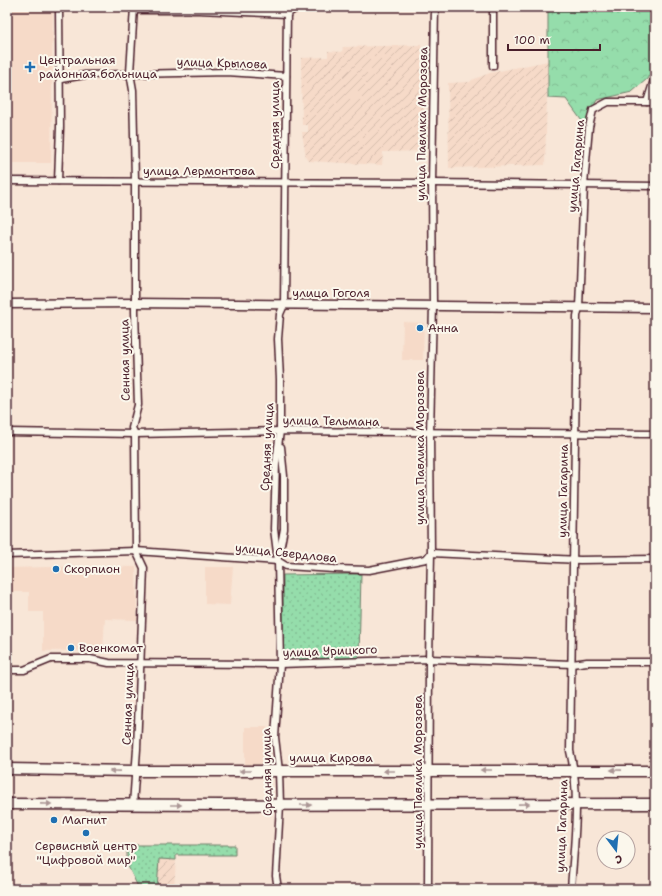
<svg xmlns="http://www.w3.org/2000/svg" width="662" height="896" font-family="'Shantell Sans',sans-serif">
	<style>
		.built { fill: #f6dac8 }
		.industrial { fill: url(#industrial-furrows) }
		.grass { fill: url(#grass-dots); stroke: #707e6b }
		.forest { fill: url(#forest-crowns); stroke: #707e6b }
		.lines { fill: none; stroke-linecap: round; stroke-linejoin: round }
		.minor-casing { stroke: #4a1f2b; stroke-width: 9 }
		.tertiary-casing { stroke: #4a1f2b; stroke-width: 11 }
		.primary-casing { stroke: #4a1f2b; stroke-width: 13 }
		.minor { stroke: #fbf7ec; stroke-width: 6 }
		.tertiary { stroke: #fbf7ec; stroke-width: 8 }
		.primary { stroke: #fbf7ec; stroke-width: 10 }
		.oneway { fill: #ab9695 }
		.poi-dot { fill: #1f6fb2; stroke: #fbf7ec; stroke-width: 1.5 }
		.labels { text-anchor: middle; stroke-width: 4; stroke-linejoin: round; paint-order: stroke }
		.poi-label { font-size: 12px; fill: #4a1f2b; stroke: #fbf7ec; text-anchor: start }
		.street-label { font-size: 12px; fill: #4a1f2b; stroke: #fbf7ec }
	</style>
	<defs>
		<pattern id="industrial-furrows" width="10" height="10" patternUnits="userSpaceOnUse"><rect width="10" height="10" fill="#f6dac8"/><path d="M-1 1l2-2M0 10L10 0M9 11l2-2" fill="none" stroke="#d4bbac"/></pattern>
		<pattern id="grass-dots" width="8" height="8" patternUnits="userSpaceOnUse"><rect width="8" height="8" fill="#95ddab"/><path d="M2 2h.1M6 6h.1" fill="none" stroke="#82bd93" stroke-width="1.8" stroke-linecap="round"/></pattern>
		<pattern id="forest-crowns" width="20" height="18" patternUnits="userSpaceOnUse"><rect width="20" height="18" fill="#95ddab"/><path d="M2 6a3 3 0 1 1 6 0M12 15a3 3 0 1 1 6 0" fill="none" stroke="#82bd93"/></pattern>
	</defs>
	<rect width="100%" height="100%" fill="#f8e6d7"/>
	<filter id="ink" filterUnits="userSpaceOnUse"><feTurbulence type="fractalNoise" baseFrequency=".025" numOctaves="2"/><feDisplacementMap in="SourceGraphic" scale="8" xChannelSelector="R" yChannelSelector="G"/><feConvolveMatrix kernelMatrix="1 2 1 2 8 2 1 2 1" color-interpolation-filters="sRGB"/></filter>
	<g filter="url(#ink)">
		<g class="built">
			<path d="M 7,7 L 53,7 L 51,163 L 7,163 Z"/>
			<path d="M 403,322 L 424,323 L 423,360 L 402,360 Z"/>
			<path d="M 94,566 L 136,567 L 137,620 L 105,619 L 103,650 L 43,651 L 43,612 L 29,612 L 29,592 L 7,592 L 7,568 Z"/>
			<path d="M 205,567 L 233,567 L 230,605 L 205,604 Z"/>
			<path d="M 245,727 L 267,727 L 269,740 L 269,764 L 245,764 Z"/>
		</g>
		<g class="industrial">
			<path d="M 421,45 L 421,83 L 425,84 L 424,151 L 383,152 L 382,165 L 308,161 L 306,158 L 302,132 L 308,132 L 308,125 L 302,125 L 301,58 L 328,57 L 328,51 L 342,52 L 343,47 Z"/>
			<path d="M 548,61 L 545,165 L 449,168 L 448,83 L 470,82 L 472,80 L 490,73 Z"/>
			<path d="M 159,859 L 176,860 L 174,889 L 157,889 Z"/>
		</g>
		<g class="grass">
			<path d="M 361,574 L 359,659 L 283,660 L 283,575 Z"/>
			<path d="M 127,845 L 235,845 L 235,855 L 176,855 L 176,860 L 159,859 L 157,889 L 139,889 L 127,864 Z"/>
		</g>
		<path class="forest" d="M 548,7 L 655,7 L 655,66 L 647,79 L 632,92 L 597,100 L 584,124 L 566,99 L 548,98 Z"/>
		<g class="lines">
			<defs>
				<g id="minor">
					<path d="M 134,10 L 199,10 L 287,14 L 298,7"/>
					<path d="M 493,66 L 493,7"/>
					<path d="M 61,79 L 85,75 L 227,72 L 286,76"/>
					<path d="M 647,102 L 655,77"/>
					<path d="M 7,181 L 432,183 L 655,186"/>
					<path d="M 58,181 L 60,127 L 59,7"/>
					<path d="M 7,432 L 135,434 L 280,431 L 655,434"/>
					<path d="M 7,555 L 136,551 L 278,561 L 286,566 L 334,569 L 369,570 L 426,559 L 431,553 L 580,560 L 655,559"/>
					<path d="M 279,555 L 284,529 L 284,476 L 281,447"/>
					<path d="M 7,670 L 24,670 L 51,659 L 90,659 L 109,663 L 280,664 L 429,659 L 572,664 L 587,662 L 655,662"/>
					<path d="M 133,805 L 137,749 L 144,568 L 136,551 L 135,434 L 132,428 L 138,405 L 135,312 L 135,181 L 133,90 L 130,73 L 134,7"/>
					<path d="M 278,889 L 276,876 L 280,805 L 279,771 L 275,737 L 280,664 L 278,561 L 274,529 L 276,463 L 280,431 L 280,379 L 278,339 L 280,314 L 284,305 L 287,7"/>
					<path d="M 428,889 L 429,659 L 431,553 L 430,433 L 433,305 L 432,183 L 435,7"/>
					<path d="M 571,889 C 574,843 581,796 570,751 L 577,316 L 579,307 L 584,185 L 589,127 L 593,110 L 608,102 L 655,102"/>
				</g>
				<path id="tertiary" d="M 7,304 L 135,303 L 655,308"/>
				<g id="primary">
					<path d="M 7,769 L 135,771 L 655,771"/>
					<path d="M 7,804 C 223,806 439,804 655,804"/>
				</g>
			</defs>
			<use href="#minor" class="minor-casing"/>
			<use href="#tertiary" class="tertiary-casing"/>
			<use href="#primary" class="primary-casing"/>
			<use href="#minor" class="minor"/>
			<use href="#tertiary" class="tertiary"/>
			<use href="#primary" class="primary"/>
		</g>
		<defs><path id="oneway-solid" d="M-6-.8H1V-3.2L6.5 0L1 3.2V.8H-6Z"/></defs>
		<g class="oneway">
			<use href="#oneway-solid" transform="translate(486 770) rotate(180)"/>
			<use href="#oneway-solid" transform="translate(616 770) rotate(-179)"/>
			<use href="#oneway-solid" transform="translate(115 771) rotate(-179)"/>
			<use href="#oneway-solid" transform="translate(245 771) rotate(180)"/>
			<use href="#oneway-solid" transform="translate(389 771) rotate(180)"/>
			<use href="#oneway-solid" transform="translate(46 804) rotate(1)"/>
			<use href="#oneway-solid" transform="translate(524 804) rotate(-1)"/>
			<use href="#oneway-solid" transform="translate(176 805)"/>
			<use href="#oneway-solid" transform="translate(306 805)"/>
		</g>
	</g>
	<g class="poi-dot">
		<path d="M28 61h4v4h4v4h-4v4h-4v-4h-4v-4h4z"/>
		<circle cx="420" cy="328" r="4"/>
		<circle cx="56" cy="569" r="4"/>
		<circle cx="71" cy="648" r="4"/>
		<circle cx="54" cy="820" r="4"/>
		<circle cx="86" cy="833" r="4"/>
	</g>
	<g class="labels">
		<g class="poi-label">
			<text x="39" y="64">Центральная<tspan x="39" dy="14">районная больница</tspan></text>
			<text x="428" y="332">Анна</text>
			<text x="64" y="573">Скорпион</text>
			<text x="79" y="652">Военкомат</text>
			<text x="62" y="824">Магнит</text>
			<text x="86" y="850" text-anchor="middle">Сервисный центр<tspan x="86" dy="14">"Цифровой мир"</tspan></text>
		</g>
		<g class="street-label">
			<text transform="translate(222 63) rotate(2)" y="4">улица Крылова</text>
			<text transform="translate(422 124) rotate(-89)" y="4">улица Павлика Морозова</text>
			<text transform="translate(275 125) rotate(-90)" y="4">Средняя улица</text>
			<text transform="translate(576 166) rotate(-85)" y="4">улица Гагарина</text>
			<text x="199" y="175">улица Лермонтова</text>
			<text x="331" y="297">улица Гоголя</text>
			<text transform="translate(125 360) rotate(-91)" y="4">Сенная улица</text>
			<text transform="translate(331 421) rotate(1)" y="4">улица Тельмана</text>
			<text transform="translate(267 447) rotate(-87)" y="4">Средняя улица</text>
			<text transform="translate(420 448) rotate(-90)" y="4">улица Павлика Морозова</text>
			<text transform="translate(563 491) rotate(-89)" y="4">улица Гагарина</text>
			<text transform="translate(286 553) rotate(6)" y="4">улица Свердлова</text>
			<text transform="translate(330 651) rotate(-2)" y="4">улица Урицкого</text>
			<text transform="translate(128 704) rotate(-88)" y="4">Сенная улица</text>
			<text x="331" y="762">улица Кирова</text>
			<text transform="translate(267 772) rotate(-91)" y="4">Средняя улица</text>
			<text transform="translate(418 772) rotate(-90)" y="4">улица Павлика Морозова</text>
			<text transform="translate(562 826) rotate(-88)" y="4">улица Гагарина</text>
		</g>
	</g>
	<rect width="662" height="896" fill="none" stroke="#fbf7ec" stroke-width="24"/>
	<rect x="12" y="12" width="638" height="872" fill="none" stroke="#4a1f2b" stroke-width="1.5" filter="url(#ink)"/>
	<g transform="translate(616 850) rotate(164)"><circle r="19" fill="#fbf7ec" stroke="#b4a19f"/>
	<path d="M0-3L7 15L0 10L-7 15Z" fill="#1f6fb2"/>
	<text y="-6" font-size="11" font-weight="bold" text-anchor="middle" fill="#4a1f2b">С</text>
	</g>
	<path d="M508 44v6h92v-6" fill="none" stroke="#4a1f2b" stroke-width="2"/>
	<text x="514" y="44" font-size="12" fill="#4a1f2b" stroke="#fbf7ec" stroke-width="3" paint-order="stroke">100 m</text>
</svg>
